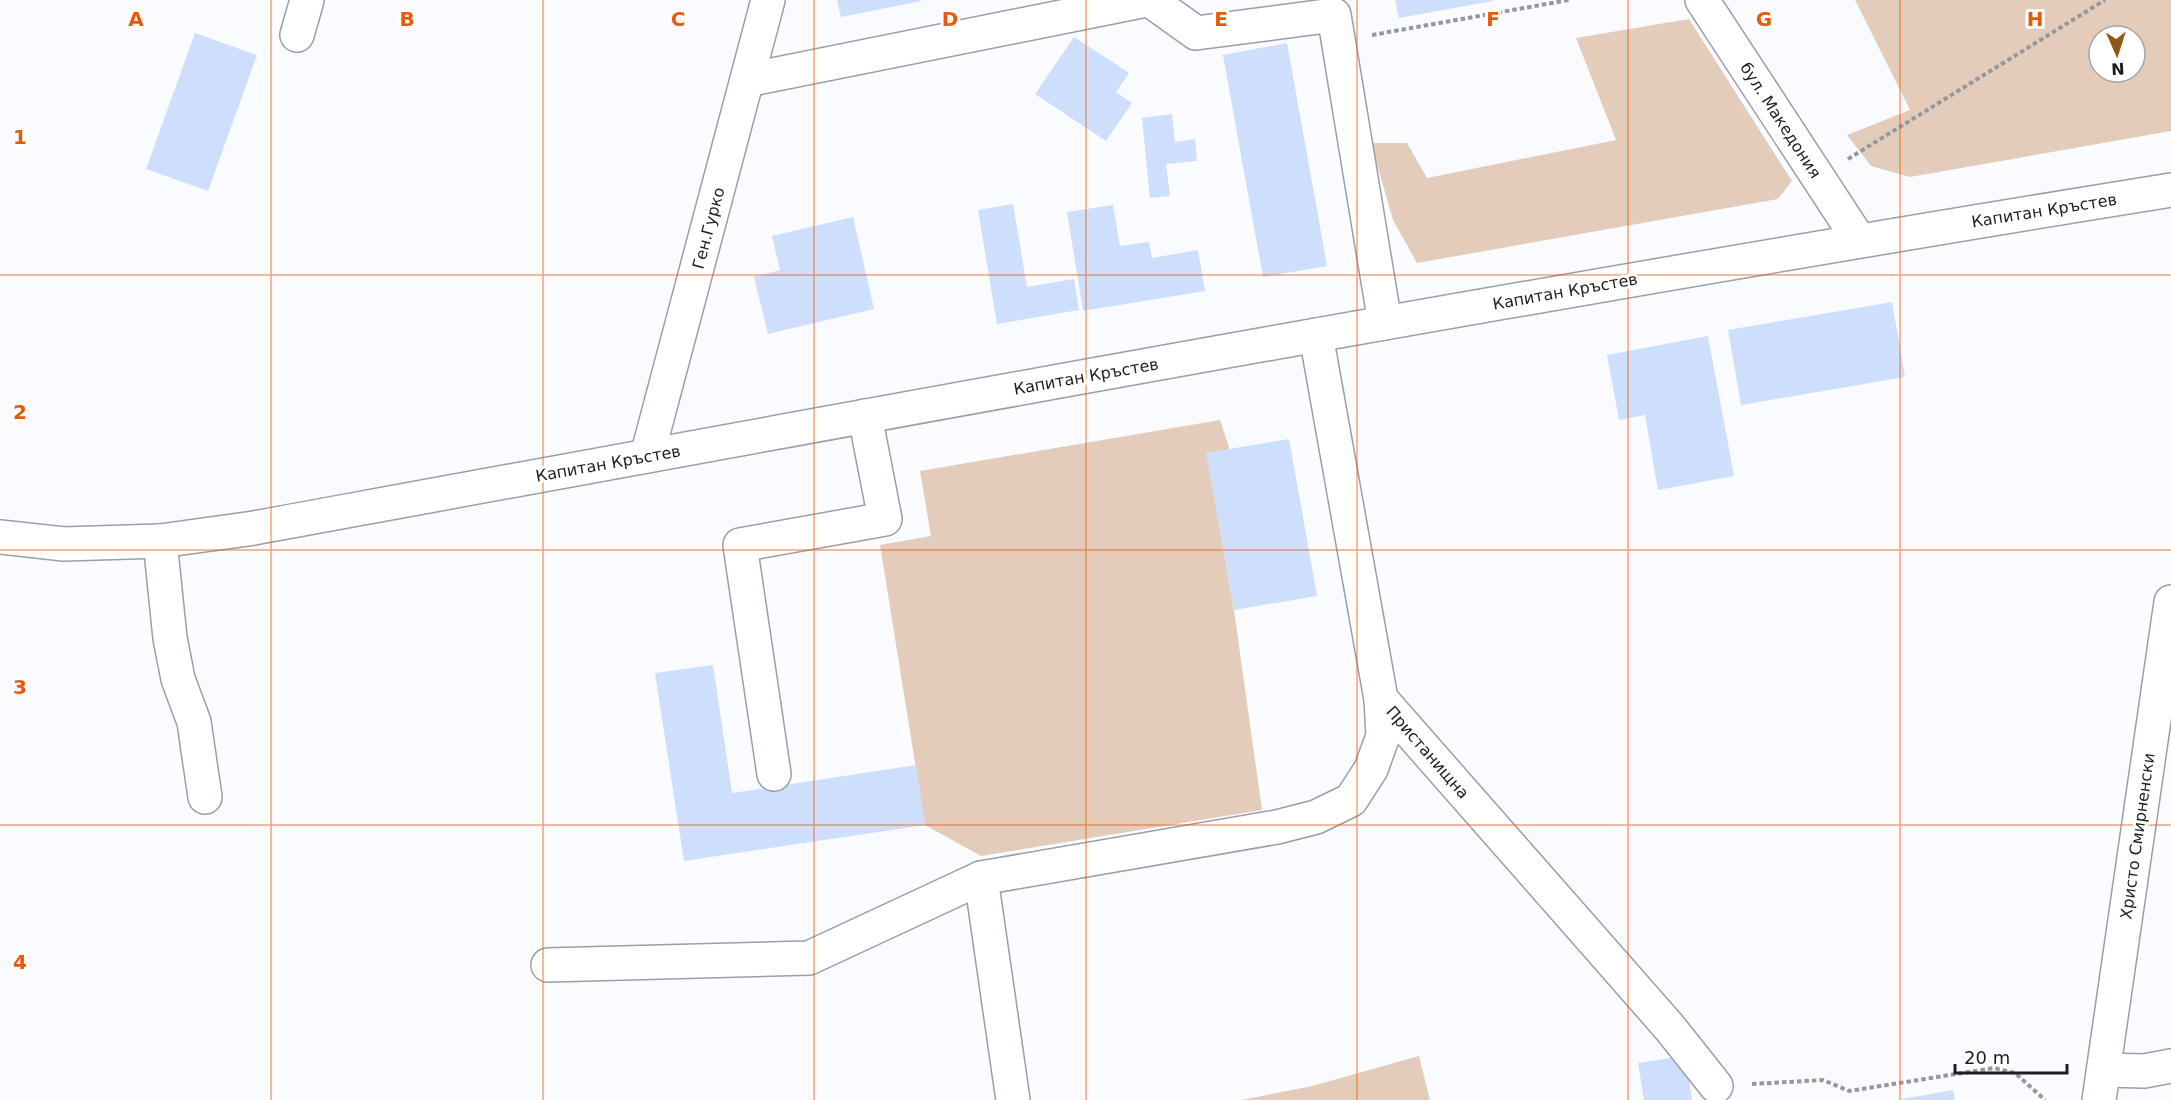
<svg xmlns="http://www.w3.org/2000/svg" width="2171" height="1100" font-family="'DejaVu Sans',sans-serif">
	<style>
		.green { fill: #e3cdba; fill-rule: evenodd }
		.building { fill: #cedefd }
		.lines { fill: none; stroke-linecap: round; stroke-linejoin: round }
		.minor-casing { stroke: #9a9ea7; stroke-width: 36 }
		.path { stroke: #96989c; stroke-width: 4; stroke-dasharray: 4.5 3; stroke-linecap: butt }
		.minor { stroke: #fff; stroke-width: 33 }
		.grid { fill: none; stroke: #e8590c; stroke-width: 1.5; stroke-opacity: 0.55 }
		.labels { text-anchor: middle; stroke-width: 6; stroke-linejoin: round; paint-order: stroke }
		.street-label { font-size: 16px; fill: #1c1e21; stroke: #fff }
		.grid-label { font-size: 20px; text-anchor: middle; font-weight: bold; fill: #e8590c; stroke: #fff; stroke-width: 6; stroke-linejoin: round; paint-order: stroke }
	</style>
	<rect width="100%" height="100%" fill="#f9fbff"/>
	<g class="green">
		<path d="M 1855,0 L 2171,0 L 2171,131 L 1910,177 L 1871,166 L 1847,135 L 1910,110 ZM 2099,36 L 2135,36 L 2135,72 L 2099,72 Z"/>
		<path d="M 1689,19 L 1792,181 L 1778,199 L 1417,263 L 1393,220 L 1371,143 L 1407,143 L 1427,178 L 1616,140 L 1576,38 Z"/>
		<path d="M 1220,420 L 1230,450 L 1207,454 L 1234,610 L 1262,810 L 981,856 L 925,825 L 880,545 L 931,536 L 920,471 Z"/>
		<path d="M 1419,1056 L 1430,1100 L 1241,1100 L 1312,1086 Z"/>
	</g>
	<g class="building">
		<path d="M 837,0 L 921,0 L 921,1 L 841,17 Z"/>
		<path d="M 1395,0 L 1493,0 L 1493,1 L 1399,18 Z"/>
		<path d="M 195,33 L 257,55 L 208,191 L 146,169 Z"/>
		<path d="M 1074,37 L 1129,73 L 1116,92 L 1132,103 L 1106,141 L 1035,94 Z"/>
		<path d="M 1287,43 L 1327,266 L 1263,277 L 1223,55 Z"/>
		<path d="M 1172,114 L 1175,142 L 1195,139 L 1197,161 L 1166,164 L 1170,196 L 1150,198 L 1142,118 Z"/>
		<path d="M 1013,204 L 1027,287 L 1074,279 L 1079,310 L 997,324 L 978,210 Z"/>
		<path d="M 1113,205 L 1120,246 L 1149,242 L 1152,258 L 1198,250 L 1205,291 L 1083,311 L 1067,212 Z"/>
		<path d="M 853,217 L 874,309 L 768,334 L 754,277 L 780,270 L 772,236 Z"/>
		<path d="M 1892,302 L 1905,377 L 1741,405 L 1728,330 Z"/>
		<path d="M 1708,336 L 1734,476 L 1658,490 L 1645,415 L 1619,420 L 1607,355 Z"/>
		<path d="M 1289,439 L 1317,596 L 1234,610 L 1206,453 Z"/>
		<path d="M 713,665 L 732,793 L 916,765 L 925,825 L 684,861 L 655,673 Z"/>
		<path d="M 1685,1056 L 1692,1100 L 1644,1100 L 1638,1063 Z"/>
		<path d="M 1953,1090 L 1955,1100 L 1902,1100 L 1902,1099 Z"/>
	</g>
	<g class="lines">
		<defs>
			<g id="minor">
				<path d="M 1150,0 L 1196,33 L 1334,15 L 1385,323"/>
				<path d="M 1702,0 L 1859,240"/>
				<path d="M 297,35 L 307,0"/>
				<path d="M 747,80 L 1146,0"/>
				<path d="M 647,456 L 768,0"/>
				<path d="M 0,537 L 64,544 L 160,541 L 254,528 C 892,411 1531,293 2171,190"/>
				<path d="M 160,541 L 170,638 L 178,679 L 194,722 L 205,797"/>
				<path d="M 1381,699 L 1670,1028 L 1716,1086"/>
				<path d="M 774,774 L 740,545 L 885,519 L 865,416"/>
				<path d="M 981,878 L 1013,1100"/>
				<path d="M 548,965 L 809,958 L 981,878 L 1277,827 L 1316,817 L 1351,800 L 1371,769 L 1383,736 L 1381,699 L 1316,335"/>
				<path d="M 2104,1070 L 2144,1071 L 2171,1066"/>
				<path d="M 2099,1100 L 2171,602"/>
			</g>
		</defs>
		<use href="#minor" class="minor-casing"/>
		<g class="path">
			<path d="M 1372,35 L 1569,0"/>
			<path d="M 1848,159 L 2105,0"/>
			<path d="M 1752,1084 L 1823,1080 L 1849,1091 L 1994,1068 L 2015,1073 L 2045,1100"/>
		</g>
		<use href="#minor" class="minor"/>
	</g>
	<path class="grid" d="M 271,0 L 271,1100M 543,0 L 543,1100M 814,0 L 814,1100M 1086,0 L 1086,1100M 1357,0 L 1357,1100M 1628,0 L 1628,1100M 1900,0 L 1900,1100M 0,275 L 2171,275M 0,550 L 2171,550M 0,825 L 2171,825"/>
	<g class="labels">
		<g class="street-label">
			<text transform="translate(1781 120) rotate(57)" y="6">бул. Македония</text>
			<text transform="translate(2044 210) rotate(-9)" y="6">Капитан Кръстев</text>
			<text transform="translate(708 228) rotate(-75)" y="6">Ген.Гурко</text>
			<text transform="translate(1565 291) rotate(-10)" y="6">Капитан Кръстев</text>
			<text transform="translate(1086 376) rotate(-10)" y="6">Капитан Кръстев</text>
			<text transform="translate(608 463) rotate(-10)" y="6">Капитан Кръстев</text>
			<text transform="translate(1428 752) rotate(49)" y="6">Пристанищна</text>
			<text transform="translate(2137 836) rotate(-82)" y="6">Христо Смирненски</text>
		</g>
	</g>
	<g class="grid-label">
		<text x="136" y="26">A</text>
		<text x="407" y="26">B</text>
		<text x="678" y="26">C</text>
		<text x="950" y="26">D</text>
		<text x="1221" y="26">E</text>
		<text x="1493" y="26">F</text>
		<text x="1764" y="26">G</text>
		<text x="2035" y="26">H</text>
		<text x="20" y="144">1</text>
		<text x="20" y="419">2</text>
		<text x="20" y="694">3</text>
		<text x="20" y="969">4</text>
	</g>
	<g transform="translate(2117 54) rotate(177)"><circle r="28" fill="#ffffff" stroke="#a4a5a6" stroke-width="1.5"/>
	<path d="M0-4.5L10 22L0 15L-10 22Z" fill="#925715"/>
	<text y="-9" font-size="16" font-weight="bold" text-anchor="middle" fill="#1c1e21">N</text>
	</g>
	<path d="M1955 1064v9h112v-9" fill="none" stroke="#1c1e21" stroke-width="3"/>
	<text x="1964" y="1064" font-size="18" fill="#1c1e21" stroke="#ffffff" stroke-width="4.5" paint-order="stroke">20 m</text>
</svg>
